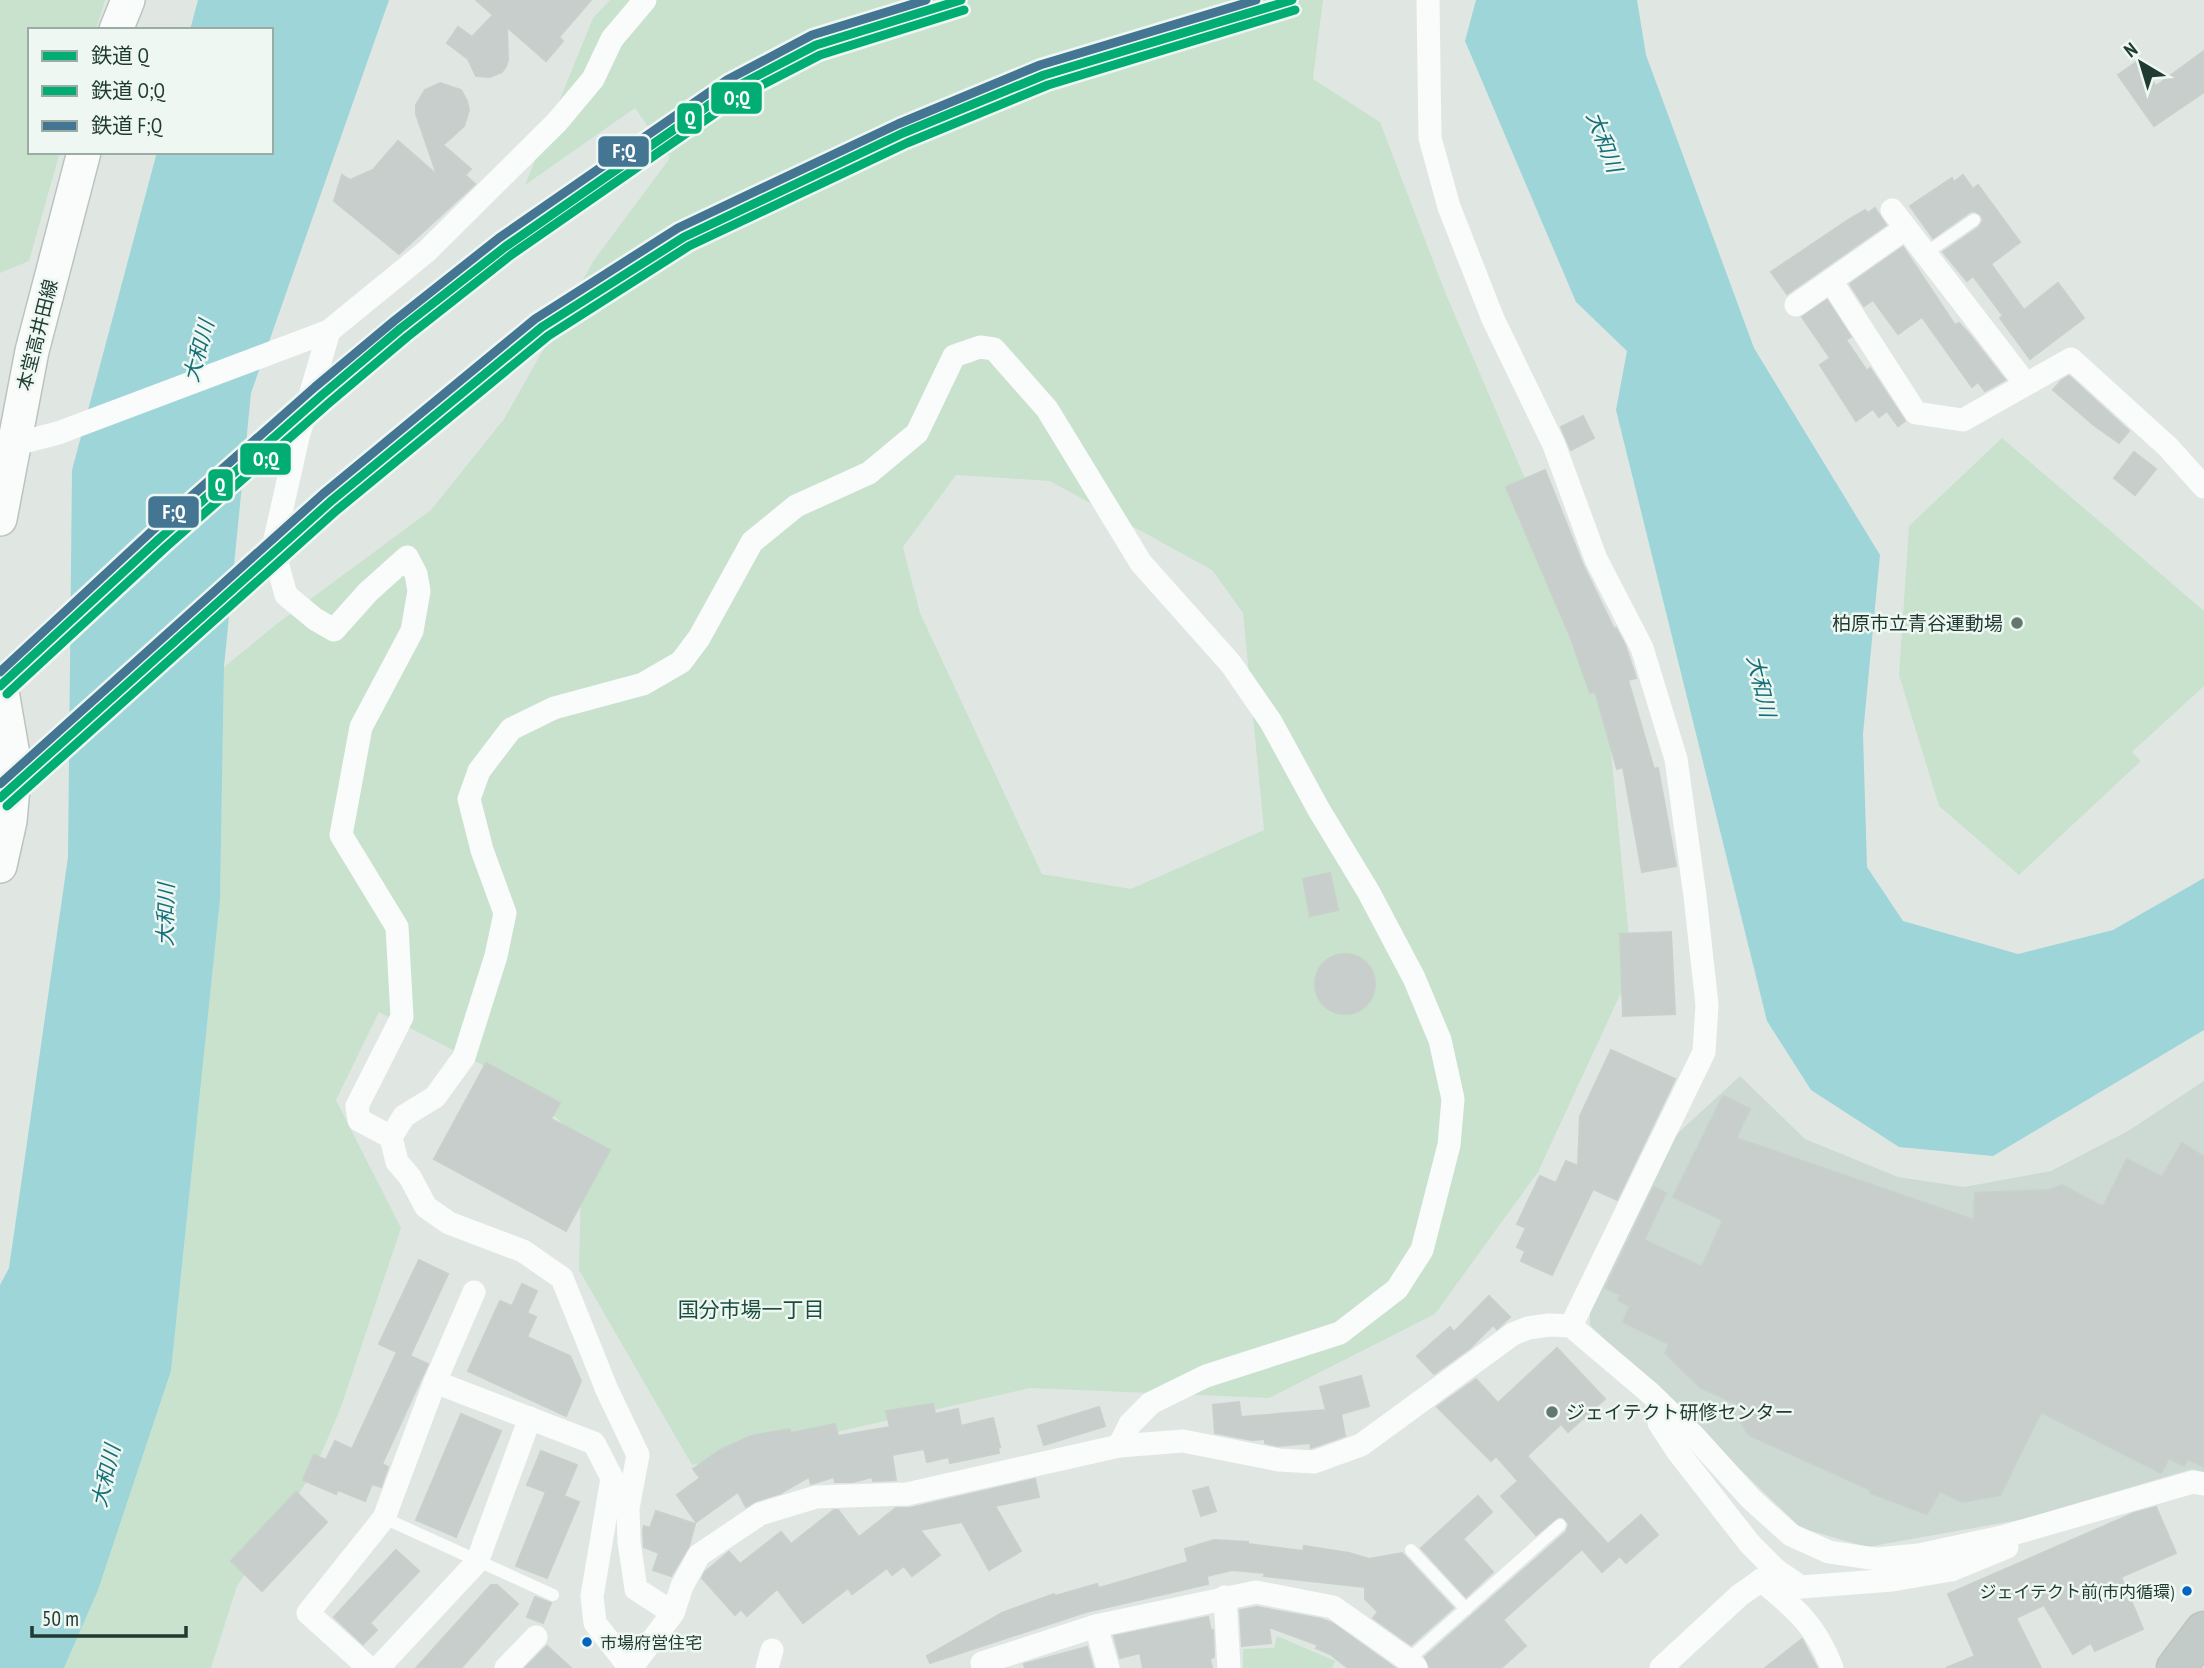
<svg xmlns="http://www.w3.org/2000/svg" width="2204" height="1668" font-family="'PT Sans Narrow','Noto Sans JP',sans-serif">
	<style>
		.built { fill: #cdd9d3 }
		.green { fill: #c8e2ce; fill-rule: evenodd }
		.water { fill: #9ed5d8 }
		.building { fill: #c7cecb; stroke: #c9d0cc; stroke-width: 2 }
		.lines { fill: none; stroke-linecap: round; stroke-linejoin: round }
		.secondary-casing { stroke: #bac4bf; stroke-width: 36 }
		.trunk-casing { stroke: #bac4c0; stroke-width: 41 }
		.service { stroke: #fafbfb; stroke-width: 12 }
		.minor { stroke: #fafbfb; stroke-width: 23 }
		.secondary { stroke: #fafbfb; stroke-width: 33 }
		.trunk { stroke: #c2cbc8; stroke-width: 38 }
		.rail-1-casing { stroke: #eef7f2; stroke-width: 14 }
		.rail-2-casing { stroke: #eef7f2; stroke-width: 14 }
		.rail-3-casing { stroke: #eef7f2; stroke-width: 14 }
		.rail-1 { stroke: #02ad73; stroke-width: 9 }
		.rail-2 { stroke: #02ad73; stroke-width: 9 }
		.rail-3 { stroke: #447694; stroke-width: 9 }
		.poi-dot { fill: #62776f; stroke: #eef7f2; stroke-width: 2.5 }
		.bus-dot { fill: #0065bd; stroke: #eef7f2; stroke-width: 2.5 }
		.labels { text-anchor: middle; stroke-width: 5; stroke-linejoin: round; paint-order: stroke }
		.bus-label { font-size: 17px; fill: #1e3a31; stroke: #eef7f2; text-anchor: end }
		.street-label { font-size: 19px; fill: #1e3a31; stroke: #eef7f2 }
		.poi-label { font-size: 19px; fill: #1e3a31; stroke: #eef7f2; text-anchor: end }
		.water-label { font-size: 21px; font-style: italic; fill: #156f79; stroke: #eef7f2 }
		.neighbourhood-label { font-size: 21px; fill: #194d3d; stroke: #eef7f2 }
		.line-badge { stroke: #eef7f2; stroke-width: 2.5 }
		.badge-label { font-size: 19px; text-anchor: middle; font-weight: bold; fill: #fff }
	</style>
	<rect width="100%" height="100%" fill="#e0e7e3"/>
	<path class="built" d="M 1740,1076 L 1805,1139 L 1898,1177 L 1964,1187 L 2051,1171 L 2128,1131 L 2204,1081 L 2204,1472 L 2192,1469 L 2024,1519 L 1867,1547 L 1801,1528 L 1590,1325 L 1590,1305 L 1665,1145 Z"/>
	<g class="green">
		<path d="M 0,0 L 105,0 L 96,30 L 30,30 L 30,152 L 60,152 L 29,261 L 0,273 Z"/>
		<path d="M 610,0 L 1323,0 L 1313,79 L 1380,122 L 1445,292 L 1602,658 L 1632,969 L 1538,1172 L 1435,1314 L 1269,1398 L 1030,1388 L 692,1465 L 579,1270 L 582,1142 L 521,1085 L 379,1012 L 336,1100 L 401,1228 L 341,1407 L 314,1471 L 237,1586 L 211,1668 L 64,1668 L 98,1589 L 171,1371 L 220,900 L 224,667 L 278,623 L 431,510 L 504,419 L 594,260 L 670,158 L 635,108 L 525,185 L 593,18 ZM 956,475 L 1050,481 L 1212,570 L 1243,613 L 1264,830 L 1131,889 L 1042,874 L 920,613 L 903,547 Z"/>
		<path d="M 2002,438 L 2204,611 L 2204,686 L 2132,752 L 2141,761 L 2019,875 L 1939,806 L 1899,675 L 1909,526 Z"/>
		<path d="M 1277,1636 L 1335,1661 L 1332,1668 L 1243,1668 L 1243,1649 L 1274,1648 Z"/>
	</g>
	<g class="water">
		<path d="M 198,0 L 389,0 L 251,393 L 224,667 L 220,900 L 171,1371 L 98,1590 L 64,1668 L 0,1668 L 0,1285 L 9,1268 L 68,857 L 72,470 L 157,152 L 271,152 L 271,30 L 190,30 Z"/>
		<path d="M 1476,0 L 1637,0 L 1646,55 L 1754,348 L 1880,555 L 1863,734 L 1867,867 L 1903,921 L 2018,954 L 2113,930 L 2204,878 L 2204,1030 L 1993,1156 L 1899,1147 L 1811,1090 L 1767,1021 L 1616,410 L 1627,351 L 1576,302 L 1465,41 Z"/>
	</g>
	<g class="building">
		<path d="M 476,0 L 591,0 L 559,37 L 563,41 L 546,61 L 507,27 L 508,60 L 506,66 L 502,72 L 490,77 L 476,76 L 468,59 L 447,43 L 458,27 L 472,37 L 493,15 Z"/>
		<path d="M 2204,51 L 2204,92 L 2154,126 L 2118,75 L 2138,61 L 2156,86 Z"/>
		<path d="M 440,83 L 461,90 L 467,101 L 469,110 L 464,126 L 443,145 L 471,169 L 465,175 L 475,184 L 399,254 L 334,201 L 342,175 L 350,180 L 373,170 L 398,141 L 437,175 L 416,114 L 416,105 L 425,90 Z"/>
		<path d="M 1963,175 L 1973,189 L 1978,185 L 2020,242 L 1991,264 L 2024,310 L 2058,283 L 2084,318 L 2030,359 L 2000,318 L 2003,316 L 1973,276 L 1967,281 L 1943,252 L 1979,227 L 1983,220 L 1981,215 L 1974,211 L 1970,212 L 1933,238 L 1910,206 L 1952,178 L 1954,182 Z"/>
		<path d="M 1875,208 L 1886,225 L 1787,294 L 1771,272 L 1848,220 L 1865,210 L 1868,213 Z"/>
		<path d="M 1903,247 L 1955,325 L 1959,323 L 1969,334 L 2005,380 L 1985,391 L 1978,382 L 1972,387 L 1922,317 L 1898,334 L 1873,300 L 1864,306 L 1850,284 Z"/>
		<path d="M 1827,300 L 1851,337 L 1846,340 L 1867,371 L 1870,368 L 1905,421 L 1898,426 L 1887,411 L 1879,417 L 1873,409 L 1856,421 L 1820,365 L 1830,358 L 1802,317 Z"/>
		<path d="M 2069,376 L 2129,431 L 2119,443 L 2095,426 L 2053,390 L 2062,380 Z"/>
		<path d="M 1583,416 L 1594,438 L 1571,450 L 1561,427 Z"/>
		<path d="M 2134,452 L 2156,469 L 2135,495 L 2114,478 Z"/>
		<path d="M 1545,470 L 1583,565 L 1614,629 L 1616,628 L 1625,645 L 1636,678 L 1628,680 L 1654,769 L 1658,768 L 1676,866 L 1642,872 L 1623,767 L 1617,769 L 1595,691 L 1590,693 L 1570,636 L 1506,487 Z"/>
		<path d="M 1330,873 L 1338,910 L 1310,916 L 1303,879 Z"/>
		<path d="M 1671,932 L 1675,1014 L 1623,1016 L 1620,934 Z"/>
		<circle cx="1345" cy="984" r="30"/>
		<path d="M 1611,1050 L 1675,1079 L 1617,1200 L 1593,1189 L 1552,1275 L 1521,1261 L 1525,1251 L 1517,1247 L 1526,1228 L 1517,1224 L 1540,1176 L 1556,1183 L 1566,1161 L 1578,1166 L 1580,1116 Z"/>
		<path d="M 486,1063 L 560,1103 L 551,1119 L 610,1150 L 566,1231 L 434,1159 Z"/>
		<path d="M 1723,1096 L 1750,1109 L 1736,1138 L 1974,1220 L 1975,1193 L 2049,1190 L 2062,1185 L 2103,1207 L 2127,1159 L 2162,1177 L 2182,1143 L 2204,1157 L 2204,1467 L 2188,1459 L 2184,1466 L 2169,1458 L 2161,1473 L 2041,1412 L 2000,1495 L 1962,1502 L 1940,1491 L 1927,1514 L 1870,1493 L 1871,1490 L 1749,1435 L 1738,1419 L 1744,1407 L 1701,1388 L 1665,1353 L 1669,1344 L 1623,1322 L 1630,1306 L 1618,1300 L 1621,1295 L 1606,1288 L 1654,1187 L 1666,1193 L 1644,1240 L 1702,1267 L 1723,1220 L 1673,1197 Z"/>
		<path d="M 419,1260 L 448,1274 L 410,1356 L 428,1364 L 382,1464 L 388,1467 L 381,1487 L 372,1484 L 365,1501 L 338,1490 L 336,1494 L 303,1480 L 314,1455 L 326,1460 L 335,1441 L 352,1449 L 397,1352 L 379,1344 Z"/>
		<path d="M 522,1284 L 537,1291 L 527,1313 L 536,1317 L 527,1337 L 570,1356 L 581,1381 L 566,1416 L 468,1371 L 500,1301 L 512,1306 Z"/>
		<path d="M 1489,1296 L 1510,1317 L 1497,1329 L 1493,1325 L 1470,1348 L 1434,1374 L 1417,1356 L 1450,1327 L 1454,1332 Z"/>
		<path d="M 1557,1348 L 1605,1399 L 1568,1432 L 1561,1424 L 1527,1456 L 1608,1544 L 1641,1515 L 1658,1535 L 1626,1563 L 1620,1556 L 1602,1572 L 1582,1549 L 1503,1620 L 1526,1646 L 1501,1668 L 1430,1668 L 1425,1657 L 1566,1532 L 1569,1524 L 1563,1517 L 1558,1517 L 1536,1535 L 1501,1496 L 1518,1481 L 1496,1456 L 1491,1461 L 1437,1407 L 1476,1379 L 1498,1403 Z"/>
		<path d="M 1361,1376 L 1369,1406 L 1341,1414 L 1345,1436 L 1311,1448 L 1310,1443 L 1278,1446 L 1265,1443 L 1265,1439 L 1252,1440 L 1215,1433 L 1213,1405 L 1239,1402 L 1241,1417 L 1326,1410 L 1320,1387 Z"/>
		<path d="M 933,1404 L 935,1414 L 958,1409 L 961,1426 L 993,1418 L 1000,1447 L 998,1447 L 999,1453 L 950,1463 L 949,1457 L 927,1462 L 924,1449 L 892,1455 L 896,1480 L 873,1481 L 872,1477 L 853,1482 L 835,1482 L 834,1477 L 811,1484 L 809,1477 L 781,1493 L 756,1501 L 746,1507 L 738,1492 L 696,1522 L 677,1495 L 700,1478 L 693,1469 L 720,1450 L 751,1436 L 789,1429 L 791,1433 L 835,1424 L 838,1436 L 890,1427 L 886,1411 Z"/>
		<path d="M 1099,1407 L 1105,1426 L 1044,1445 L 1038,1426 Z"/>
		<path d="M 461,1414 L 501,1431 L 456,1537 L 416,1520 Z"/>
		<path d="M 541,1451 L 577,1465 L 564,1496 L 579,1502 L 547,1578 L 516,1566 L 546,1492 L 527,1485 Z"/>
		<path d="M 1035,1479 L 1039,1497 L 995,1506 L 1021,1551 L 989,1570 L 962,1522 L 920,1530 L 940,1555 L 912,1576 L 904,1566 L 892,1575 L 887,1568 L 852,1594 L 848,1588 L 803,1623 L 777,1589 L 747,1616 L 741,1609 L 735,1615 L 702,1578 L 705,1572 L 729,1552 L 740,1564 L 781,1532 L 791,1544 L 834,1510 L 838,1510 L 859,1537 L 896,1508 L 910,1508 Z"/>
		<path d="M 1208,1487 L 1216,1511 L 1201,1516 L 1193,1491 Z"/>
		<path d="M 296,1492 L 327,1522 L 262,1591 L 231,1561 Z"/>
		<path d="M 1478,1496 L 1492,1512 L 1463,1539 L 1493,1572 L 1466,1597 L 1421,1548 Z"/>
		<path d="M 2156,1507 L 2176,1553 L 2121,1577 L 2143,1629 L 2095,1651 L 2091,1643 L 2073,1654 L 2044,1605 L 2016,1618 L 2041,1668 L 1946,1668 L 1975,1656 L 1948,1594 L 2134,1513 Z"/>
		<path d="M 656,1511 L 695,1524 L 689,1546 L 671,1576 L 653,1570 L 659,1553 L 644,1547 L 643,1530 L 644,1526 L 650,1528 Z"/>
		<path d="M 1214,1540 L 1248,1542 L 1248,1544 L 1303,1551 L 1304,1546 L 1349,1553 L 1369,1559 L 1402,1553 L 1453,1608 L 1411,1645 L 1373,1618 L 1378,1612 L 1365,1599 L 1365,1587 L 1264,1576 L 1265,1573 L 1232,1570 L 1207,1576 L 1208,1584 L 1086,1612 L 930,1663 L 927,1656 L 1002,1613 L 1054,1594 L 1055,1596 L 1097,1584 L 1099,1588 L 1188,1562 L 1185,1549 Z"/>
		<path d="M 396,1550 L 419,1571 L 370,1623 L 377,1630 L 363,1644 L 334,1617 Z"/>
		<path d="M 491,1585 L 497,1585 L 518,1604 L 461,1668 L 416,1668 Z"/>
		<path d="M 535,1597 L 551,1603 L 543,1623 L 527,1617 Z"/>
		<path d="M 1257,1607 L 1321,1619 L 1332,1623 L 1395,1668 L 1348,1668 L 1330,1654 L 1316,1648 L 1318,1645 L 1269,1627 L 1271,1643 L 1242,1646 L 1240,1610 Z"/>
		<path d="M 1208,1617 L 1211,1631 L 1213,1630 L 1214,1657 L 1210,1659 L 1212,1668 L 1143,1668 L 1140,1653 L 1120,1658 L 1114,1636 Z"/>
		<path d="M 1802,1639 L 1817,1668 L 1765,1668 Z"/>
		<path d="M 547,1646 L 571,1668 L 525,1668 Z"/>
		<path d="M 1087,1647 L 1093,1668 L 1025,1668 L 1024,1664 Z"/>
	</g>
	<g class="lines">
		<defs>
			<g id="secondary">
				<path d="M 116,30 L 128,0"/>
				<path d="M 0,519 L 32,351 L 84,152"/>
				<path d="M 0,680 L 15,766 L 10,821 L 0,866"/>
			</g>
			<path id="trunk" d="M 2176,1668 L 2204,1631"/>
		</defs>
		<use href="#secondary" class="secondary-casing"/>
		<use href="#trunk" class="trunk-casing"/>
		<g class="service">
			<path d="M 1926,253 L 1974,220"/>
			<path d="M 384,1518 L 553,1595"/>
			<path d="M 1411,1550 L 1466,1609"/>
			<path d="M 1408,1660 L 1560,1525"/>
		</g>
		<g class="minor">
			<path d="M 1428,0 L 1430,138 L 1449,207 L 1493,319 L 1554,445 L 1596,559 L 1642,648 L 1676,759 L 1695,896 L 1707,1005 L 1704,1052 L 1571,1326"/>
			<path d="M 1892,210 L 2025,383"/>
			<path d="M 1831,281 L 1916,413 L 1963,420 L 2071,359 L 2168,447 L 2204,487"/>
			<path d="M 1796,305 L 1906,228"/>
			<path d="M 329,331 L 298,437 L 273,548 L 286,595 L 315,619 L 334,630 L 368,592 L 407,557 L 416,574 L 419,591 L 412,631 L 361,727 L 341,835 L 397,927 L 402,1017 L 357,1106 L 359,1120 L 391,1137"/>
			<path d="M 1,443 L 12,445 L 58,433 L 329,331 L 427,251 L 557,122 L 593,79 L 612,39 L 645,0"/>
			<path d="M 435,1382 L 594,1443 L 612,1478 L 592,1596 L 595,1623 L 630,1668"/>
			<path d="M 1658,1401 L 1659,1423 L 1678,1452 L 1750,1544 L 1776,1570 L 1801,1587 L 1892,1580 L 1951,1570 L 2007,1547"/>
			<path d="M 1761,1580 C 1795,1608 1816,1625 1832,1668"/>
			<path d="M 1225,1597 L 1229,1668"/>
			<path d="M 673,1613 L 636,1589 L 629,1542 L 628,1508 L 638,1455 L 607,1390 L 562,1278 L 523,1251 L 449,1223 L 426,1207 L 410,1177 L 397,1162 L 391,1137 L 404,1116 L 435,1097 L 464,1057 L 496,956 L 505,913 L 482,850 L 469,799 L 479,771 L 511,729 L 554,708 L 643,684 L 681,662 L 699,638 L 752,542 L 796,506 L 869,473 L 917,433 L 954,356 L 980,347 L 994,349 L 1047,409 L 1141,563 L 1231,664 L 1271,722 L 1319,810 L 1368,891 L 1414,978 L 1440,1040 L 1453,1099 L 1449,1145 L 1422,1250 L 1397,1289 L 1340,1333 L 1206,1376 L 1151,1403 L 1130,1424 L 1119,1446"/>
			<path d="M 1096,1626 L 1108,1668"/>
			<path d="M 369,1668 L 308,1613 L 384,1518 L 435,1382 L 474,1292"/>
			<path d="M 378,1668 L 477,1562 L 530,1418"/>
			<path d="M 506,1668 L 536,1637"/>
			<path d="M 631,1668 L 673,1613 L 682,1586 L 699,1555 L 760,1514 L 816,1497 L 907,1494 L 1119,1446 L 1183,1441 L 1279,1460 L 1314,1462 L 1361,1445 L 1513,1334 L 1528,1328 L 1549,1325 L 1571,1326 L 1650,1393 L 1694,1436 L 1751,1499 L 1791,1535 L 1829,1552 L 1876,1559 L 1919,1555 L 2002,1537 L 2193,1482 L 2204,1484"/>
			<path d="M 767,1668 L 772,1650"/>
			<path d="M 984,1668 L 982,1663 L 1096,1626 L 1256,1592 L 1333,1607 L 1408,1660 L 1416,1668"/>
			<path d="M 1661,1668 L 1740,1595 L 1776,1570"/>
		</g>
		<use href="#secondary" class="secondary"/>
		<use href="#trunk" class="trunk"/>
		<defs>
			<g id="rail-1">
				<path d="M 0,686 L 159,539 L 322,395 L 400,329 L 505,247 L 732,89 L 816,45 L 961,0"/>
				<path d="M 0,798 L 330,502 L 542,327 L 684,237 L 903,133 L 1044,75 L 1292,0"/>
			</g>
			<g id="rail-2">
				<path d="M 7,694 L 166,547 L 329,403 L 407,337 L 511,255 L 737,98 L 820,55 L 964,10"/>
				<path d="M 7,806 L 337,510 L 548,336 L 689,246 L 907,143 L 1048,85 L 1295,10"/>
			</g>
			<g id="rail-3">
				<path d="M 0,672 L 152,531 L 315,387 L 394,321 L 499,238 L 727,80 L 812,35 L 926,0"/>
				<path d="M 0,784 L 323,494 L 535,319 L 678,228 L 898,124 L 1040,65 L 1256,0"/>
			</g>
		</defs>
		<use href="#rail-1" class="rail-1-casing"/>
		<use href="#rail-2" class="rail-2-casing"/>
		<use href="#rail-3" class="rail-3-casing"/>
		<use href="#rail-1" class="rail-1"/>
		<use href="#rail-2" class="rail-2"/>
		<use href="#rail-3" class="rail-3"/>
	</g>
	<g class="poi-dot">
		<circle cx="2017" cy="623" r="7"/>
		<circle cx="1552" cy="1412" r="7"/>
	</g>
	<g class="bus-dot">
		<circle cx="2187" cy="1591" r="6"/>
		<circle cx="587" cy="1642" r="6"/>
	</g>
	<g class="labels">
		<g class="bus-label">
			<text x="2174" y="1598">ジェイテクト前(市内循環)</text>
			<text x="600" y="1649" text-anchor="start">市場府営住宅</text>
		</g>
		<g class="street-label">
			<text transform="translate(37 335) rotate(-76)" y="7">本堂高井田線</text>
		</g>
		<g class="poi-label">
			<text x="2003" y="630">柏原市立青谷運動場</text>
			<text x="1566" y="1419" text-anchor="start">ジェイテクト研修センター</text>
		</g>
		<g class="water-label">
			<text transform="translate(1604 142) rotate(69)" y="7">大和川</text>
			<text transform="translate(199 351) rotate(-75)" y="7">大和川</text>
			<text transform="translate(1761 686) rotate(77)" y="7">大和川</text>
			<text transform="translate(166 915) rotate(-89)" y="7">大和川</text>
			<text transform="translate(106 1476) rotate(-77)" y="7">大和川</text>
		</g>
		<g class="neighbourhood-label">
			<text x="751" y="1317">国分市場一丁目</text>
		</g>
	</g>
	<g class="line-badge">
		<rect x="710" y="81" width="53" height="34" rx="7" fill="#02ad73"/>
		<rect x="676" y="102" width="27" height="33" rx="7" fill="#02ad73"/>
		<rect x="597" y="135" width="53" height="33" rx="7" fill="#447694"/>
		<rect x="239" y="442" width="53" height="34" rx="7" fill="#02ad73"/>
		<rect x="207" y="468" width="27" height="34" rx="7" fill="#02ad73"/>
		<rect x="147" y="495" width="53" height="34" rx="7" fill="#447694"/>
	</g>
	<g class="badge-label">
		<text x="737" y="105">O;Q</text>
		<text x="690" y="125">Q</text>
		<text x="624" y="158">F;Q</text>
		<text x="266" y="466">O;Q</text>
		<text x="220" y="492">Q</text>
		<text x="174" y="519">F;Q</text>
	</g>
	<rect x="28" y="28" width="245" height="126" fill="#eef7f2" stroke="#9baba5" stroke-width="2"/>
	<rect x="42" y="51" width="35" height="10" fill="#02ad73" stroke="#9baba5" stroke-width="2"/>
	<text x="91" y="63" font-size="21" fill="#1e3a31">鉄道 Q</text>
	<rect x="42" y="86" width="35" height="10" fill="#02ad73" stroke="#9baba5" stroke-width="2"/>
	<text x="91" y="98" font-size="21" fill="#1e3a31">鉄道 O;Q</text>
	<rect x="42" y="121" width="35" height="10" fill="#447694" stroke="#9baba5" stroke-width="2"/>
	<text x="91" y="133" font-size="21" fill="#1e3a31">鉄道 F;Q</text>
	<g transform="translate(2141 63) rotate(322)" stroke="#eef7f2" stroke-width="5" paint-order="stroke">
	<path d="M0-5L12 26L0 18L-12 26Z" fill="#1e3a31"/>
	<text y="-10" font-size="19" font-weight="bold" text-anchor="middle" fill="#1e3a31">N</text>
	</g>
	<path d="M32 1626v10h154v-10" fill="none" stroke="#1e3a31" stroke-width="3.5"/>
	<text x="42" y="1626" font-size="21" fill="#1e3a31" stroke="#eef7f2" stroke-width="5" paint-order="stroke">50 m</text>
</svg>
